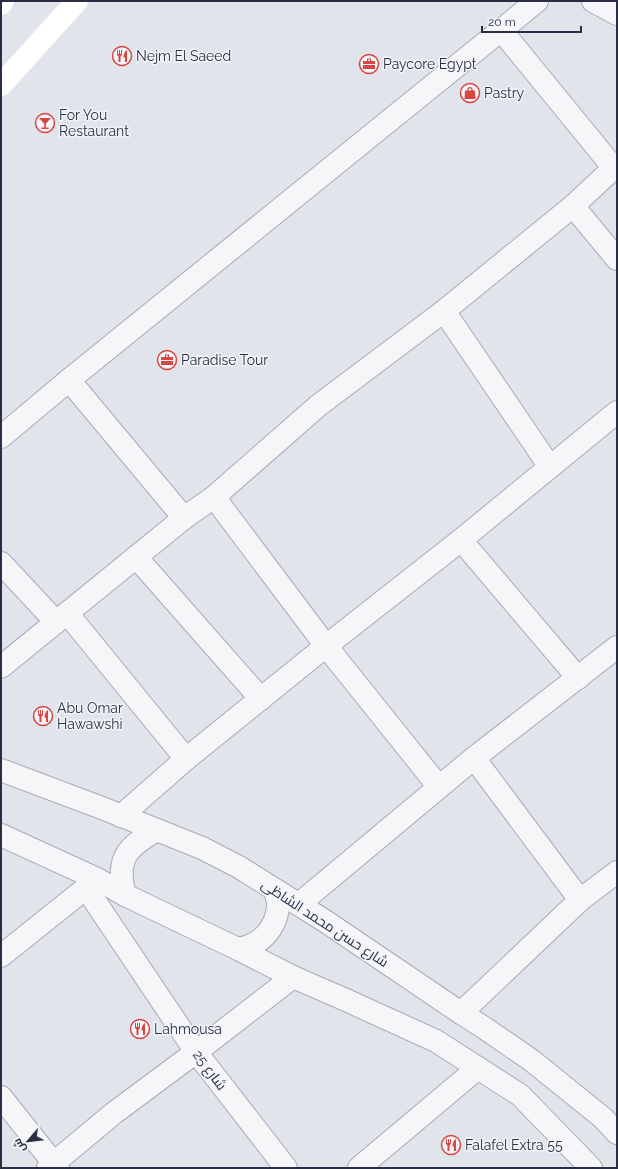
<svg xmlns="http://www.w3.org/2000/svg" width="618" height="1169" font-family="Raleway,Cairo,sans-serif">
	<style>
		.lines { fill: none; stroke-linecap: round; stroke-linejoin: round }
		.street-casing { stroke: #a7aab7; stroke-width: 24 }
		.street { stroke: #f6f6f9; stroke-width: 22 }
		.secondary { stroke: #fff; stroke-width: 22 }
		.labels { text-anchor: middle; stroke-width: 3; stroke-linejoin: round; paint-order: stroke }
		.poi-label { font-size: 14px; fill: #292e45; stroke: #f2f4f9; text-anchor: start }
		.street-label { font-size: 14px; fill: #292e45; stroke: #f2f4f9 }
	</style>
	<rect width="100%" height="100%" fill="#e2e4ec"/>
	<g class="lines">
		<defs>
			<g id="street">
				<path d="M 593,1 L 617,14"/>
				<path d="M 501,30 L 613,167"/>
				<path d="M 573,206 L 617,259"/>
				<path d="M 444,311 L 550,467"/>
				<path d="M 69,380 L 184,518"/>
				<path d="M 1,437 L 69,380 L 537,1"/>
				<path d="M 214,497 L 326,646 L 439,787"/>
				<path d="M 461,540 L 578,678"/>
				<path d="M 136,557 L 261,699"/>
				<path d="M 1,563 L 56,622"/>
				<path d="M 67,613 L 186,759"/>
				<path d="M 1,667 L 184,518 L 214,497 L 319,405 L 444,311 L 573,206 L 617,165"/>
				<path d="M 474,758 L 580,900"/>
				<path d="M 1,770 L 102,808 L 202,848 L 239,867 L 325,921 L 461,1013 L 486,1029 L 531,1060 L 603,1118 L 617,1133"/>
				<path d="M 121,816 L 186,759 L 326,646 L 461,540 L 617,412"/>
				<path d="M 1,835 L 97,879 L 125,895 L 238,949 L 293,977 L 346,1000 L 436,1041 L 520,1095 L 591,1168"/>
				<path d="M 86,888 L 196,1052 L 286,1168"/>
				<path d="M 125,895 C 115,859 127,847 157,830"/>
				<path d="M 299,904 L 474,758 L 617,647"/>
				<path d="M 238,949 C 242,948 247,947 251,945 C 267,939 279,920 278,902 C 277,898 276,894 275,890"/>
				<path d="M 1,956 L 96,880"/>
				<path d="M 461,1013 L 580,900 L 617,872"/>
				<path d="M 1,1097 L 48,1156 L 55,1163 L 58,1168"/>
				<path d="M 48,1168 L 114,1113 L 196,1052 L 293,977"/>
				<path d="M 359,1168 L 478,1068"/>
			</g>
		</defs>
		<use href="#street" class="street-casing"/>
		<use href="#street" class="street"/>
		<g class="secondary">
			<path d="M 1,4 L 3,1"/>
			<path d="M 1,85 L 77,1"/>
		</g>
	</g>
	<defs>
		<symbol id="restaurant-ring" viewBox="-11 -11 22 22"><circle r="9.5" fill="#f2f4f9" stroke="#d74741" stroke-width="1.5"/><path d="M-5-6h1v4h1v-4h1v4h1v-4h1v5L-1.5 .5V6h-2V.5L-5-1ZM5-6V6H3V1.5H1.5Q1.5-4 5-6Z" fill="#d74741"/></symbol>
		<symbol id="office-ring" viewBox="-11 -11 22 22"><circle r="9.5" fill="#f2f4f9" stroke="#d74741" stroke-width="1.5"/><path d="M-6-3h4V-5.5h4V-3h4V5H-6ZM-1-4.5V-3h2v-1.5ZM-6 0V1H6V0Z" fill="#d74741"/></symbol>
		<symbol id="shop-ring" viewBox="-11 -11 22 22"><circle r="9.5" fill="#f2f4f9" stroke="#d74741" stroke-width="1.5"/><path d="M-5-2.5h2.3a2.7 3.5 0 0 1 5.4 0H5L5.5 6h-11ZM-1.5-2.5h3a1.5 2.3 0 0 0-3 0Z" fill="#d74741"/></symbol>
		<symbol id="bar-ring" viewBox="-11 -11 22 22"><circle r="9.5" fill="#f2f4f9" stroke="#d74741" stroke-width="1.5"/><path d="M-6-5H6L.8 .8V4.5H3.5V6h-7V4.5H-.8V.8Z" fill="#d74741"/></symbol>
	</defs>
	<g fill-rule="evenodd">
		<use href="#restaurant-ring" x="111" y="45" width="22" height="22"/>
		<use href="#office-ring" x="358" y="53" width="22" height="22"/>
		<use href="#shop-ring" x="459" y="82" width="22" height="22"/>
		<use href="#bar-ring" x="34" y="112" width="22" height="22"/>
		<use href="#office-ring" x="156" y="349" width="22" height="22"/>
		<use href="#restaurant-ring" x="32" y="705" width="22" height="22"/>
		<use href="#restaurant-ring" x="129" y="1018" width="22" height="22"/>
		<use href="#restaurant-ring" x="440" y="1134" width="22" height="22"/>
	</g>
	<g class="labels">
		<g class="poi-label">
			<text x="136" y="61">Nejm El Saeed</text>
			<text x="383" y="69">Paycore Egypt</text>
			<text x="484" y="98">Pastry</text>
			<text x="59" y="120">For You<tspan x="59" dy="16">Restaurant</tspan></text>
			<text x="181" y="365">Paradise Tour</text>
			<text x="57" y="713">Abu Omar<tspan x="57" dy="16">Hawawshi</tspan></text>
			<text x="154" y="1034">Lahmousa</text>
			<text x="465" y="1150">Falafel Extra 55</text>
		</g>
		<g class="street-label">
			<text transform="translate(325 923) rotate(33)" y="5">شارع حسن محمد الشاظى</text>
			<text transform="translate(210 1070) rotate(53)" y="5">شارع 25</text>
		</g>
	</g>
	<rect width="618" height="1169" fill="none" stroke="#292e45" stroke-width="4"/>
	<g transform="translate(28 1141) rotate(242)" stroke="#f2f4f9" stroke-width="3" paint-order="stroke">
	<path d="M0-3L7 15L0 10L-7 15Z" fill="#292e45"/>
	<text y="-6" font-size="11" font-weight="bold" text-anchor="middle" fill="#292e45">ش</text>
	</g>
	<path d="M482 26v6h99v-6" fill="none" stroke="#292e45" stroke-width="2"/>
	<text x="488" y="26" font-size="12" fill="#292e45" stroke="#f2f4f9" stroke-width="3" paint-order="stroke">20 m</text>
</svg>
